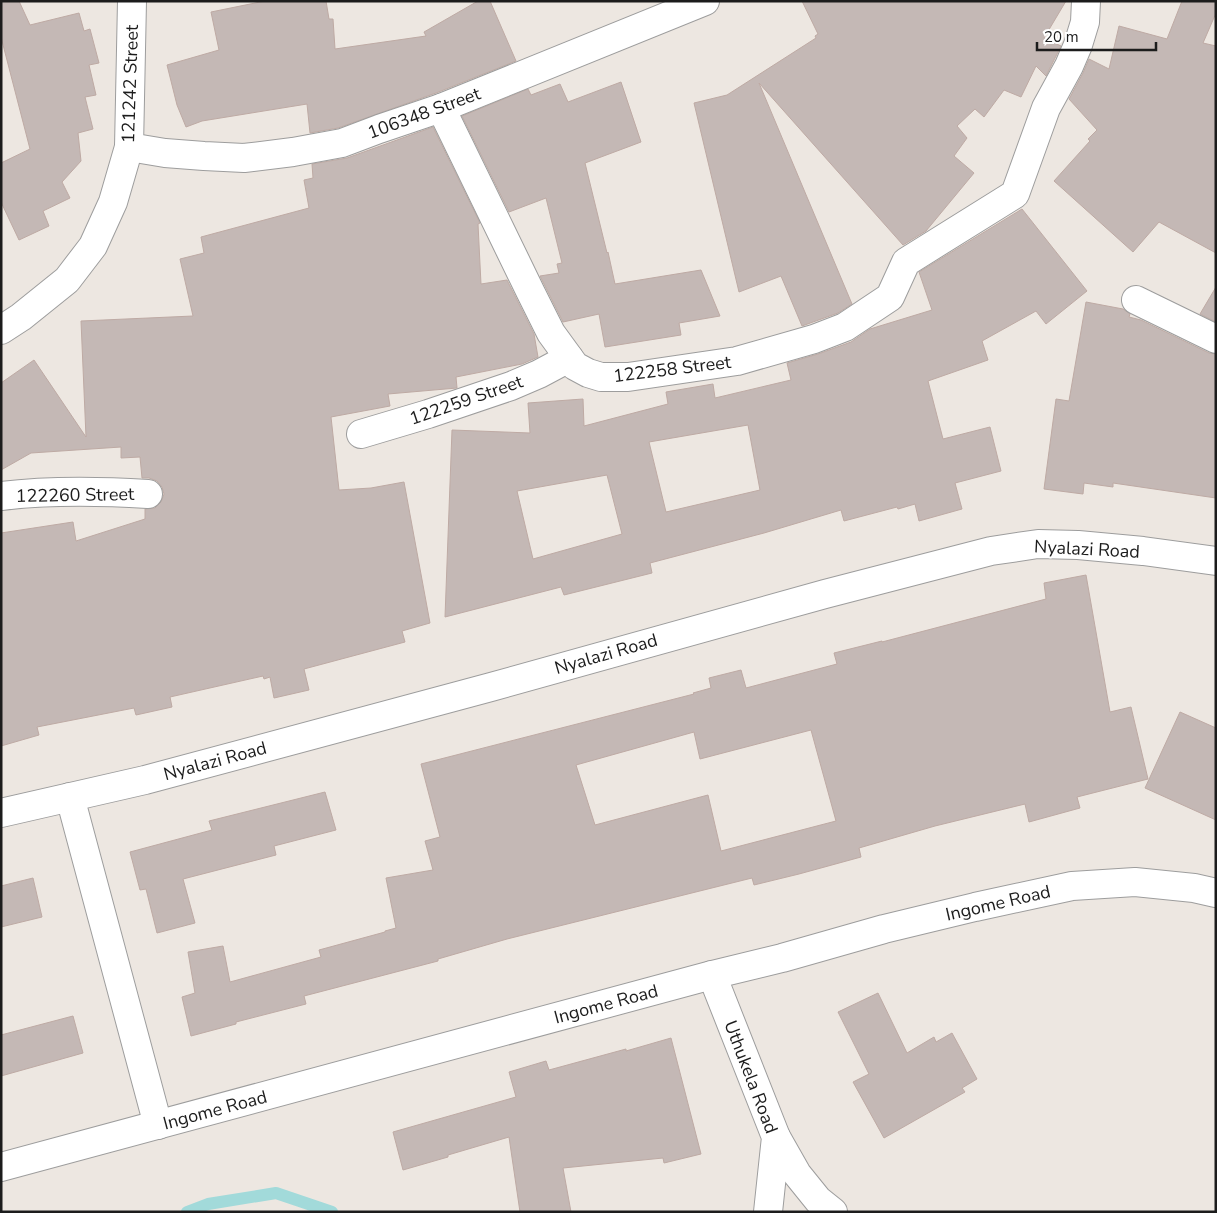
<svg xmlns="http://www.w3.org/2000/svg" width="1217" height="1213" font-family="'Nunito Sans',sans-serif">
	<style>
		.lines { fill: none; stroke-linecap: round; stroke-linejoin: round }
		.stream { stroke: #a2dada; stroke-width: 12 }
		.building { fill: #c4b8b5; stroke: #beaaa4; fill-rule: evenodd }
		.minor-casing { stroke: #9d9d9d; stroke-width: 30 }
		.minor { stroke: #fff; stroke-width: 28 }
		.labels { text-anchor: middle; stroke-width: 4; stroke-linejoin: round; paint-order: stroke }
		.street-label { font-size: 18px; fill: #1c1c1c; stroke: #fff }
	</style>
	<rect width="100%" height="100%" fill="#ede7e1"/>
	<g class="lines">
		<path class="stream" d="M 187,1212 L 208,1204 L 276,1193 L 332,1212"/>
	</g>
	<g class="building">
		<path d="M 1,1 L 19,1 L 30,25 L 79,13 L 84,31 L 90,29 L 99,63 L 89,65 L 96,95 L 85,97 L 93,129 L 78,133 L 81,161 L 62,182 L 70,198 L 43,211 L 49,226 L 19,240 L 1,202 L 1,163 L 30,149 L 1,37 Z"/>
		<path d="M 265,1 L 326,1 L 329,19 L 333,19 L 335,49 L 426,36 L 424,32 L 478,1 L 490,1 L 516,61 L 436,93 L 338,128 L 310,133 L 307,104 L 202,121 L 186,127 L 177,105 L 167,65 L 219,50 L 211,12 Z"/>
		<path d="M 802,1 L 1066,1 L 1044,38 L 1061,46 L 1046,76 L 1036,66 L 1021,97 L 1004,90 L 984,117 L 975,109 L 957,126 L 967,138 L 954,156 L 974,173 L 926,231 L 903,245 L 759,83 L 852,304 L 838,313 L 802,326 L 781,276 L 739,292 L 694,103 L 727,95 L 816,38 L 815,36 L 818,34 Z"/>
		<path d="M 1182,1 L 1216,1 L 1216,13 L 1203,43 L 1216,46 L 1216,253 L 1159,222 L 1133,252 L 1054,181 L 1090,141 L 1088,139 L 1097,130 L 1069,99 L 1083,73 L 1089,59 L 1109,69 L 1119,26 L 1167,39 Z"/>
		<path d="M 621,82 L 641,142 L 585,163 L 607,253 L 608,252 L 615,284 L 701,270 L 720,316 L 679,323 L 681,335 L 605,347 L 599,314 L 563,322 L 540,276 L 559,273 L 557,264 L 562,263 L 546,198 L 509,212 L 462,116 L 528,89 L 531,95 L 560,84 L 568,102 Z"/>
		<path d="M 433,127 L 480,223 L 478,224 L 481,284 L 507,280 L 534,334 L 538,357 L 522,364 L 456,377 L 457,388 L 388,394 L 390,406 L 331,417 L 339,490 L 371,488 L 404,482 L 430,623 L 402,631 L 405,642 L 304,669 L 309,690 L 274,698 L 270,677 L 264,679 L 263,676 L 170,697 L 172,707 L 136,715 L 134,708 L 37,727 L 39,735 L 1,746 L 1,533 L 73,522 L 76,541 L 145,519 L 145,509 L 155,508 L 161,502 L 164,494 L 162,487 L 157,481 L 149,478 L 142,478 L 140,457 L 121,458 L 121,447 L 31,453 L 1,470 L 1,383 L 34,360 L 86,437 L 81,321 L 193,316 L 180,259 L 204,253 L 201,237 L 309,208 L 304,180 L 313,178 L 312,164 L 347,158 Z"/>
		<path d="M 1022,209 L 1087,291 L 1046,324 L 1036,311 L 982,341 L 988,360 L 928,381 L 943,439 L 990,427 L 1001,471 L 955,483 L 962,509 L 919,521 L 915,504 L 898,509 L 897,507 L 844,521 L 841,510 L 764,533 L 650,563 L 652,573 L 564,595 L 561,587 L 445,617 L 452,430 L 530,433 L 528,403 L 583,399 L 584,426 L 668,404 L 666,392 L 713,384 L 715,398 L 791,380 L 787,363 L 818,354 L 851,342 L 870,329 L 932,310 L 919,272 ZM 748,425 L 760,490 L 666,512 L 649,442 ZM 607,475 L 622,534 L 533,559 L 517,491 Z"/>
		<path d="M 1216,287 L 1216,322 L 1200,314 Z"/>
		<path d="M 1086,302 L 1123,309 L 1130,314 L 1129,317 L 1141,320 L 1209,353 L 1216,354 L 1216,498 L 1113,483 L 1113,487 L 1084,483 L 1083,494 L 1044,489 L 1056,399 L 1069,401 Z"/>
		<path d="M 1086,575 L 1110,712 L 1131,707 L 1148,779 L 1077,797 L 1080,808 L 1029,822 L 1025,804 L 935,826 L 859,848 L 861,857 L 799,874 L 754,885 L 752,878 L 507,939 L 438,959 L 438,961 L 304,996 L 306,1004 L 236,1022 L 236,1024 L 191,1036 L 182,997 L 195,993 L 188,952 L 223,946 L 230,982 L 321,957 L 319,950 L 385,932 L 385,931 L 396,928 L 386,878 L 433,870 L 425,841 L 440,837 L 421,764 L 694,694 L 693,693 L 711,688 L 709,678 L 741,670 L 746,688 L 837,664 L 834,653 L 882,641 L 882,642 L 1046,599 L 1044,583 ZM 811,730 L 836,821 L 721,851 L 708,795 L 595,825 L 576,765 L 694,732 L 700,759 Z"/>
		<path d="M 1180,712 L 1216,728 L 1216,820 L 1145,788 Z"/>
		<path d="M 325,792 L 336,830 L 274,846 L 276,855 L 183,879 L 195,923 L 157,933 L 146,889 L 140,890 L 130,852 L 212,830 L 209,821 Z"/>
		<path d="M 33,878 L 42,917 L 1,927 L 1,886 Z"/>
		<path d="M 878,993 L 907,1053 L 934,1037 L 936,1042 L 952,1033 L 977,1079 L 962,1088 L 965,1092 L 884,1138 L 853,1082 L 869,1074 L 838,1012 Z"/>
		<path d="M 73,1016 L 83,1053 L 1,1076 L 1,1035 Z"/>
		<path d="M 671,1038 L 701,1154 L 664,1163 L 663,1158 L 563,1168 L 571,1212 L 520,1212 L 509,1137 L 448,1155 L 448,1157 L 403,1170 L 393,1132 L 516,1097 L 509,1072 L 546,1061 L 549,1070 L 626,1049 L 626,1051 Z"/>
	</g>
	<g class="lines">
		<defs>
			<g id="minor">
				<path d="M 441,108 L 530,291 L 551,333 L 575,366 L 588,373 L 601,377 L 628,377 L 737,361 L 814,339 L 845,327 L 890,297 L 906,262 L 1015,194 L 1046,108 L 1069,66 L 1078,45 L 1085,22 L 1086,1"/>
				<path d="M 129,147 L 165,153 L 204,156 L 244,158 L 293,152 L 342,143 L 379,129 L 441,108 L 705,1"/>
				<path d="M 1136,300 L 1216,339"/>
				<path d="M 1,330 L 21,317 L 67,280 L 93,246 L 113,202 L 129,147 L 132,1"/>
				<path d="M 361,434 L 428,414 L 511,386 L 539,374 L 569,358"/>
				<path d="M 1,496 C 50,490 99,491 148,494"/>
				<path d="M 70,797 L 158,1125"/>
				<path d="M 1,813 L 145,780 L 491,687 L 825,594 L 991,551 L 1038,544 L 1078,545 L 1143,551 L 1216,561"/>
				<path d="M 712,975 L 776,1137 L 768,1212"/>
				<path d="M 776,1137 L 797,1174 L 818,1200 L 833,1212"/>
				<path d="M 1,1167 L 712,975 L 782,958 L 884,929 L 975,907 L 1072,886 L 1135,882 L 1194,888 L 1216,893"/>
			</g>
		</defs>
		<use href="#minor" class="minor-casing"/>
		<use href="#minor" class="minor"/>
	</g>
	<g class="labels">
		<g class="street-label">
			<text transform="translate(130 84) rotate(-88)" y="6">121242 Street</text>
			<text transform="translate(424 113) rotate(-20)" y="6">106348 Street</text>
			<text transform="translate(672 369) rotate(-7)" y="6">122258 Street</text>
			<text transform="translate(466 400) rotate(-19)" y="6">122259 Street</text>
			<text transform="translate(75 495) rotate(-1)" y="6">122260 Street</text>
			<text transform="translate(1087 549) rotate(3)" y="6">Nyalazi Road</text>
			<text transform="translate(606 654) rotate(-16)" y="6">Nyalazi Road</text>
			<text transform="translate(215 761) rotate(-15)" y="6">Nyalazi Road</text>
			<text transform="translate(998 903) rotate(-13)" y="6">Ingome Road</text>
			<text transform="translate(606 1004) rotate(-15)" y="6">Ingome Road</text>
			<text transform="translate(751 1077) rotate(69)" y="6">Uthukela Road</text>
			<text transform="translate(215 1110) rotate(-15)" y="6">Ingome Road</text>
		</g>
	</g>
	<rect width="1217" height="1213" fill="none" stroke="#1c1c1c" stroke-width="5"/>
	<path d="M1037 42v8h119v-8" fill="none" stroke="#1c1c1c" stroke-width="2.5"/>
	<text x="1044" y="42" font-size="15" fill="#1c1c1c" stroke="#ffffff" stroke-width="4" paint-order="stroke">20 m</text>
</svg>
